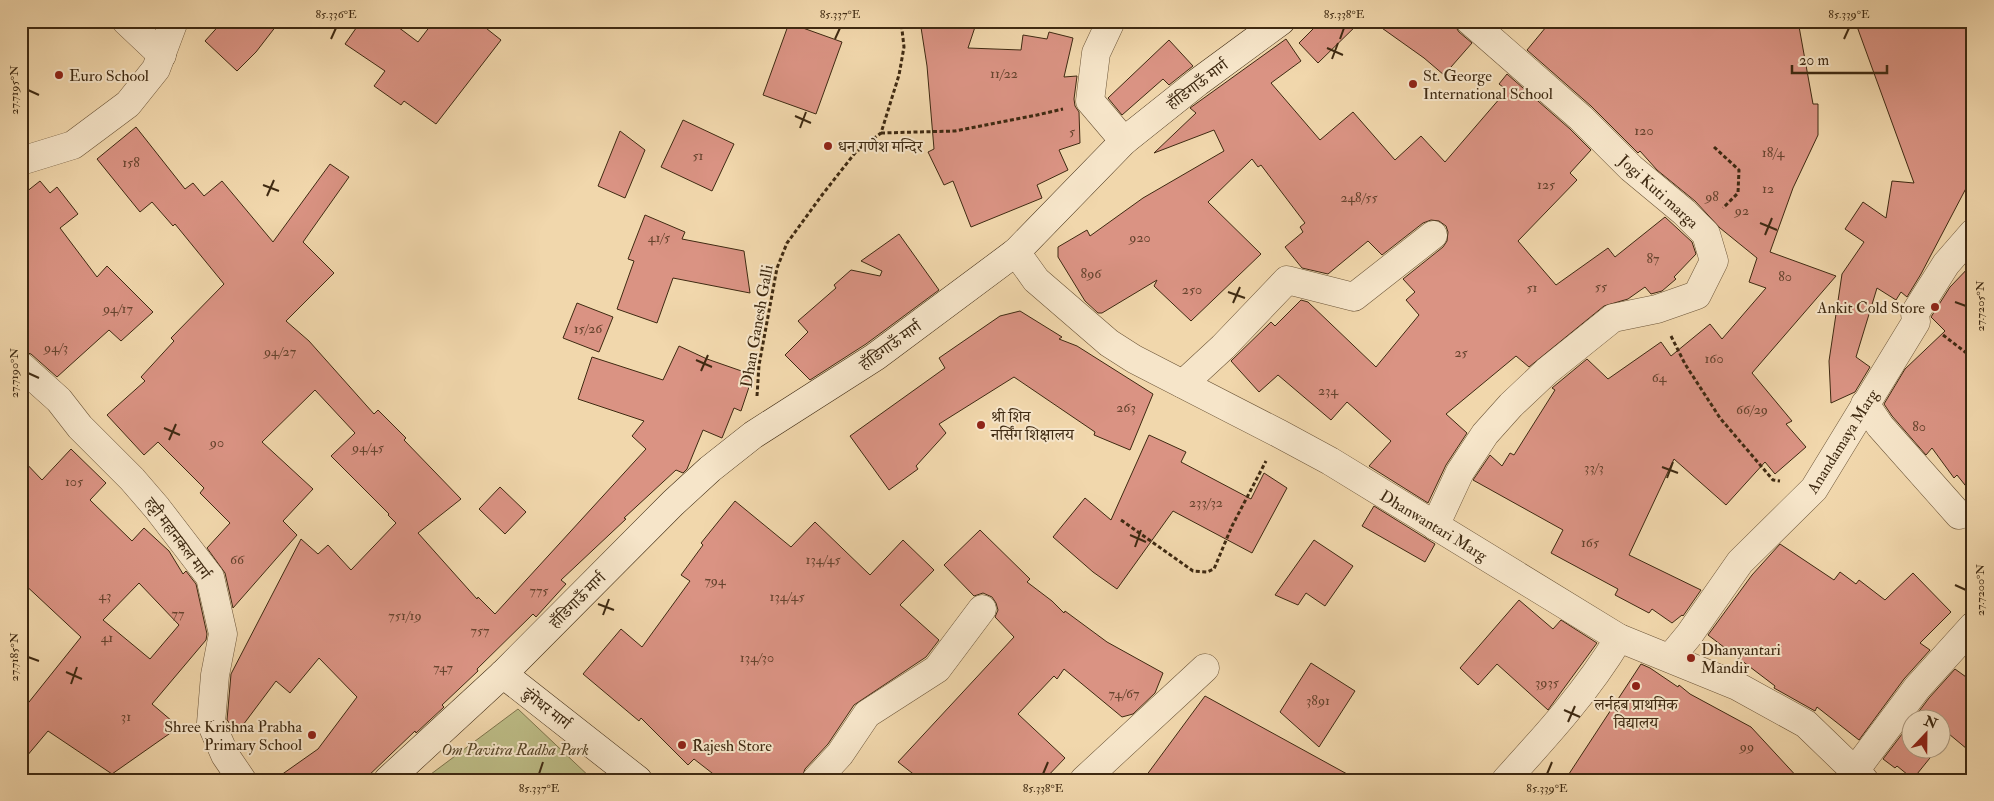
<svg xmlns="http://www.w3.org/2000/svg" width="1994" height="801" font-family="'IM FELL Double Pica','Noto Serif Devanagari',serif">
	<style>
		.green { fill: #bdbd87; stroke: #7e744c }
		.building { fill: #da9383; stroke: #3f2a12; fill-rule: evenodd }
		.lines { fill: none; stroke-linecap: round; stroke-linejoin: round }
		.street-casing { stroke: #6c5538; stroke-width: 29 }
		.secondary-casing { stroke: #3f2a12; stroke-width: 29 }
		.path { stroke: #3f2a12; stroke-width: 3; stroke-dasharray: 4 2.5; stroke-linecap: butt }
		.street { stroke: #f6e5c9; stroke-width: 28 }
		.secondary { stroke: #f6e5c9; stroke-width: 28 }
		.ticks { fill: none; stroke: #3f2a12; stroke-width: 2 }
		.poi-dot { fill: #8f2418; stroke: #f6e5c9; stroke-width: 2 }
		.labels { text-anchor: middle; stroke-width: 4; stroke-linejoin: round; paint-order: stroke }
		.number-label { font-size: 14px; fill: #66442e }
		.poi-label { font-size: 16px; fill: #3f2a12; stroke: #f6e5c9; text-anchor: start }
		.street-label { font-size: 16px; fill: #3f2a12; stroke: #f6e5c9 }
		.park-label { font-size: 16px; font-style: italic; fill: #584729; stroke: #f6e5c9 }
		.neatline { fill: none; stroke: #3f2a12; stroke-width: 2 }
		.ticks-label { font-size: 12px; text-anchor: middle; fill: #3f2a12 }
	</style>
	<rect width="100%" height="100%" fill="#f1d7ac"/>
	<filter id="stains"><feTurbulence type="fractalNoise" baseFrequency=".004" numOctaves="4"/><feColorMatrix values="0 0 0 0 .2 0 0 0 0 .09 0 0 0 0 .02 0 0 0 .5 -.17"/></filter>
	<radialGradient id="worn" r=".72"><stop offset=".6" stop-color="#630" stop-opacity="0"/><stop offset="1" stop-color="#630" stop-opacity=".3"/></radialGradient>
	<path class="green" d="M 518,709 L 593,780 L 423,780 Z"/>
	<g class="building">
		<path d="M 223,21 L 280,21 L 256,52 L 237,71 L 205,41 Z"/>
		<path d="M 361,21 L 390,21 L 418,42 L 434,21 L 477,21 L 501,40 L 436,124 L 404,101 L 401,105 L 374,86 L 385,71 L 345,44 Z"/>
		<path d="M 920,21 L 977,21 L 968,48 L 1021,50 L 1023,35 L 1047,39 L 1049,32 L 1073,38 L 1064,77 L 1077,76 L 1074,99 L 1075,106 L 1079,112 L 1080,143 L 1059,150 L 1068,170 L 1037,185 L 1042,198 L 971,227 L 953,181 L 944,185 L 928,152 L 934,149 L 927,66 Z"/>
		<path d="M 1321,21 L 1361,21 L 1318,63 L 1299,43 Z"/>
		<path d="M 1372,21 L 1455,21 L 1455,26 L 1459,32 L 1472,43 L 1444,75 L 1424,58 Z"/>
		<path d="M 1551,21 L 1798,21 L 1813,104 L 1818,104 L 1818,135 L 1793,188 L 1770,252 L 1836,276 L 1752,373 L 1792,421 L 1786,424 L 1806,447 L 1775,474 L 1765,462 L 1726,505 L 1674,459 L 1629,555 L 1701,590 L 1683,616 L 1682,615 L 1672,623 L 1652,609 L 1649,613 L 1615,595 L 1618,589 L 1551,553 L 1563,530 L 1473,480 L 1490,455 L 1502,466 L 1510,453 L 1514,455 L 1555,390 L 1552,388 L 1587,359 L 1608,379 L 1661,342 L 1671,356 L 1710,324 L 1722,339 L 1766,288 L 1749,282 L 1757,258 L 1720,228 L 1695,201 L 1657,170 L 1640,151 L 1638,153 L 1591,106 L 1527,50 Z"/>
		<path d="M 1855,21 L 1973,21 L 1973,175 L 1921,274 L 1907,297 L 1901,292 L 1896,300 L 1877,288 L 1856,357 L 1870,367 L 1855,392 L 1831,403 L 1829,361 L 1842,274 L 1864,242 L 1845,229 L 1863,202 L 1886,218 L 1892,181 L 1914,183 Z"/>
		<path d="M 789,23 L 842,42 L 816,114 L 763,95 Z"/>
		<path d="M 1286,39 L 1301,61 L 1271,83 L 1320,140 L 1353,112 L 1395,160 L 1421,136 L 1445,162 L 1507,90 L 1499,84 L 1507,74 L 1570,129 L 1591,150 L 1570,173 L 1577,180 L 1518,241 L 1556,285 L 1608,248 L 1615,257 L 1665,217 L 1692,242 L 1696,254 L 1674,277 L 1676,279 L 1662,291 L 1651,294 L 1645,287 L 1628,299 L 1604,306 L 1529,367 L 1516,356 L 1446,414 L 1467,433 L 1446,465 L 1428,503 L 1369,466 L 1391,441 L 1347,402 L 1331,420 L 1278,375 L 1259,392 L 1231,361 L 1271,322 L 1275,326 L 1301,300 L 1308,302 L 1376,367 L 1419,315 L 1406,300 L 1415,292 L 1403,279 L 1443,247 L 1447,241 L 1448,232 L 1446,226 L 1439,221 L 1431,220 L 1423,223 L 1382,255 L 1368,241 L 1328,274 L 1302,268 L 1285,247 L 1303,232 L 1300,227 L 1305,223 L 1261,165 L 1258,167 L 1252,159 L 1208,202 L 1261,254 L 1191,321 L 1154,286 L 1157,280 L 1102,313 L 1098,313 L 1085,301 L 1058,257 L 1058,247 L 1087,230 L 1090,236 L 1143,198 L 1224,151 L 1214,130 L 1154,153 L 1196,113 L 1190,108 Z"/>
		<path d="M 1169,40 L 1193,66 L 1169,85 L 1163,79 L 1122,115 L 1108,98 Z"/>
		<path d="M 683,120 L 734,144 L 712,191 L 661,167 Z"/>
		<path d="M 136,127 L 185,189 L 193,183 L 204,196 L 222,181 L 273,242 L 330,164 L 349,177 L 303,242 L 334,273 L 286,321 L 309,341 L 374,414 L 378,410 L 406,438 L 404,440 L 461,499 L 418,533 L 477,599 L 478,597 L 495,614 L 646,449 L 632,436 L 644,421 L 578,399 L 592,357 L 663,380 L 679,346 L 707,359 L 753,375 L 741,411 L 734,408 L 722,438 L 703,430 L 687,469 L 683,473 L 676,470 L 624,518 L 626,519 L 561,580 L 566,584 L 536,617 L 533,614 L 477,669 L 478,671 L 442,705 L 444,707 L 416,733 L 415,731 L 364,780 L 274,780 L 318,749 L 357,697 L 319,658 L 290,693 L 276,681 L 237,733 L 227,720 L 231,674 L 301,539 L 318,554 L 328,545 L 351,570 L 396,523 L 388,515 L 389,514 L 331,456 L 355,433 L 315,390 L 262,442 L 313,489 L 283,521 L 297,535 L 233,608 L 225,573 L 207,548 L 230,523 L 200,493 L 204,488 L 158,442 L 144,455 L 107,415 L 145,381 L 141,377 L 174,341 L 171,338 L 224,284 L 175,224 L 173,226 L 152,202 L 140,212 L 97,159 Z"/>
		<path d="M 620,131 L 645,150 L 625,198 L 598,186 Z"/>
		<path d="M 40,181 L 50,193 L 57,187 L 78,214 L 60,228 L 97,277 L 107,266 L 153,312 L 121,341 L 109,330 L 57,377 L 31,354 L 21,351 L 21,196 Z"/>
		<path d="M 645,215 L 685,232 L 682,239 L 744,251 L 750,293 L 673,278 L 657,323 L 617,309 L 634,261 L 628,259 Z"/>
		<path d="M 899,234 L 939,290 L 866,344 L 810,380 L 785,355 L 808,332 L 798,321 L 836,288 L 834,285 L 851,270 L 880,276 L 882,271 L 861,261 Z"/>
		<path d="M 1973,263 L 1973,495 L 1957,475 L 1954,478 L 1932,448 L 1926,455 L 1892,416 L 1884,404 L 1905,369 L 1945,331 L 1931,317 L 1950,287 Z"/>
		<path d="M 577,303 L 613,317 L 599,352 L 563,338 Z"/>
		<path d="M 1020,311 L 1062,337 L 1059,339 L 1077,346 L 1153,394 L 1130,450 L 1094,435 L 1095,432 L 1014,377 L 939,424 L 946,433 L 916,466 L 918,469 L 889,490 L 850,436 L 945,368 L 939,358 L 1000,316 Z"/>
		<path d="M 1149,435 L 1186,452 L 1181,462 L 1251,499 L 1264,473 L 1287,488 L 1252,553 L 1173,511 L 1117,589 L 1093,572 L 1053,537 L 1085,498 L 1111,520 Z"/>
		<path d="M 71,449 L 106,483 L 90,500 L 132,541 L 144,528 L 169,551 L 183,574 L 186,571 L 196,584 L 207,634 L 206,640 L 152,704 L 179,727 L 112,774 L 48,731 L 21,763 L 21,712 L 81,637 L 21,581 L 21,458 L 42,480 ZM 139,583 L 179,625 L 150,659 L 103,620 Z"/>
		<path d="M 500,487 L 526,512 L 505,534 L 479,509 Z"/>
		<path d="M 735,501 L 791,547 L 815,522 L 870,575 L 903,540 L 934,570 L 900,605 L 939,640 L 926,657 L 854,705 L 828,744 L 805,769 L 801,780 L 721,780 L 694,759 L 688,765 L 641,718 L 639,721 L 583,674 L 621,629 L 642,647 L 690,581 L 681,575 L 703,545 L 701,543 Z"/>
		<path d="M 1374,506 L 1435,544 L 1425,562 L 1362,526 Z"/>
		<path d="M 980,530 L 1030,579 L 1027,582 L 1052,601 L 1064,613 L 1065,611 L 1107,642 L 1163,673 L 1155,693 L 1133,714 L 1122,717 L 1064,669 L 1057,679 L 1054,676 L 1018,714 L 1065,758 L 1044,780 L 921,780 L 898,762 L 1014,637 L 995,617 L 998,610 L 996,603 L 992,597 L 983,593 L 974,596 L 944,565 Z"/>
		<path d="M 1314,540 L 1353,566 L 1325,606 L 1306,593 L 1298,605 L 1275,595 Z"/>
		<path d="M 1780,544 L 1834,580 L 1840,572 L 1856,584 L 1859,580 L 1885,600 L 1913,573 L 1951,612 L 1920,643 L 1930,650 L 1904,679 L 1859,740 L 1817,707 L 1815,711 L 1774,688 L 1775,686 L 1708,635 L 1752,575 Z"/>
		<path d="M 1519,600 L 1553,629 L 1561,620 L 1597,643 L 1548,710 L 1497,664 L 1478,685 L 1460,668 Z"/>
		<path d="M 1311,663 L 1355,691 L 1319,747 L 1280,712 Z"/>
		<path d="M 1641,664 L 1650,668 L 1678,687 L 1679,685 L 1690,694 L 1751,727 L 1800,780 L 1565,780 Z"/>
		<path d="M 1955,669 L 1973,682 L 1973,754 L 1949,734 L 1942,744 L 1942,718 L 1914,718 L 1929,698 Z"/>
		<path d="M 1205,696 L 1358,780 L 1143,780 Z"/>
		<path d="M 1912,721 L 1912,748 L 1938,748 L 1913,779 L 1897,766 L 1895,768 L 1883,759 Z"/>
	</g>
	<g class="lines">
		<defs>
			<g id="street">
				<path d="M 126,21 L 162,55"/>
				<path d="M 1111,21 L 1096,53 L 1090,101 L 1124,141"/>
				<path d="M 21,161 L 73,145 L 128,104 L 156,69 L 174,21"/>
				<path d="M 1016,252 L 1036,280 L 1109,343 L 1134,359 L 1280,434 L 1330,461 L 1619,638 L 1737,686 L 1806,724 L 1864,780"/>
				<path d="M 21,366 L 59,400 L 80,427 L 132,479 L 157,508 L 210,577 L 223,634 L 215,675 L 211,723 L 225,755 L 242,780"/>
				<path d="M 1183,384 L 1223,347 L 1287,280 L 1354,297 L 1433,235"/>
				<path d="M 1865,404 L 1880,426 L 1959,515"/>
				<path d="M 1435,526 L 1460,472 L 1485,434 L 1511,405 L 1547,371 L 1613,318 L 1657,309 L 1697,295 L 1714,261 L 1706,234 L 1684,212 L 1631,168 L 1581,118 L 1470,21"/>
				<path d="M 1670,658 L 1689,635 L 1740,562 L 1814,489 L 1916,322 L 1915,313 L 1946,264 L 1973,233"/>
				<path d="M 1854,772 L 1917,688 L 1973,626"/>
				<path d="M 816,780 L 840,754 L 867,714 L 937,669 L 982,609"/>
				<path d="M 1084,780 L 1205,668"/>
				<path d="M 1506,780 C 1547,735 1588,690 1619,638"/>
			</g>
			<g id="secondary">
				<path d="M 503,674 L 638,780"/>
				<path d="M 388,780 L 503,674 L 673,503 L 710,469 L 753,435 L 875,357 L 1016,252 L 1124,141 L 1198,82 L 1281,21"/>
			</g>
		</defs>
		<use href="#street" class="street-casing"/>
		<use href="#secondary" class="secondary-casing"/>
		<g class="path">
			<path d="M 881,133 L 955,131 L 1037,115 L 1063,109"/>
			<path d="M 1714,147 L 1739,170 L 1738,193 L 1723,208"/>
			<path d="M 1943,335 L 1973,358"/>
			<path d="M 1671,336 L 1685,364 L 1720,418 L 1773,480 L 1780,481"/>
			<path d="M 757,396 L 759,365 L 777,268 L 787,243 L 822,195 L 855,153 L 881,133 L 899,75 L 904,47 L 901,21"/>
			<path d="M 1121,520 L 1193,571 L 1207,572 L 1214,569 L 1232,526 L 1266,461"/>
		</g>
		<use href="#street" class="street"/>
		<use href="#secondary" class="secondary"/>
	</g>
	<path class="ticks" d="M 331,39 L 336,28M 835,39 L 840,28M 1340,39 L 1344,28M 1844,39 L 1849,28M 1327,48 L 1343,55M 1332,59 L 1338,43M 28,90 L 39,95M 795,116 L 811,123M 800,128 L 806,112M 263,185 L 279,191M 267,196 L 274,180M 1760,223 L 1777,230M 1765,235 L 1772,218M 1228,292 L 1245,298M 1955,302 L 1966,306M 1233,303 L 1240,287M 696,360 L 712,367M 701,371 L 708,355M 28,373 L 39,378M 164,428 L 180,435M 169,440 L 176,424M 1662,467 L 1678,473M 1667,478 L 1673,462M 1130,535 L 1146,542M 1135,547 L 1141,530M 1955,585 L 1966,590M 598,604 L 614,610M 603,615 L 609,599M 28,657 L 39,661M 66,672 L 82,679M 71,684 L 77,667M 1564,710 L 1580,717M 1568,722 L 1575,706M 539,774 L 543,762M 1043,774 L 1048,762M 1547,774 L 1552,762"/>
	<g class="poi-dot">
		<circle cx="59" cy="75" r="5"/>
		<circle cx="1413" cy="84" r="5"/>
		<circle cx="828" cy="146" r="5"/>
		<circle cx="1935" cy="307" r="5"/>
		<circle cx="981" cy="425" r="5"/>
		<circle cx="1691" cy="658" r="5"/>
		<circle cx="1636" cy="686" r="5"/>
		<circle cx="312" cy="735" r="5"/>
		<circle cx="682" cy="745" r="5"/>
	</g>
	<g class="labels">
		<g class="number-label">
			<text x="1004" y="78">11/22</text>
			<text x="1644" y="135">120</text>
			<text x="1072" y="136">5</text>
			<text x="1773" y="157">18/4</text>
			<text x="698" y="160">51</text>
			<text x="131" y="167">158</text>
			<text x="1546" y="189">125</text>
			<text x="1768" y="193">12</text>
			<text x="1712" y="201">98</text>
			<text x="1359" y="202">248/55</text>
			<text x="1742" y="215">92</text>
			<text x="659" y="242">41/5</text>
			<text x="1140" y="242">920</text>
			<text x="1653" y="263">87</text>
			<text x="1091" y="278">896</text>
			<text x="1785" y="281">80</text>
			<text x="1601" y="291">55</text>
			<text x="1532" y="292">51</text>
			<text x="1192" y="294">250</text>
			<text x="118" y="313">94/17</text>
			<text x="588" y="333">15/26</text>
			<text x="56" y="352">94/3</text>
			<text x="280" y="356">94/27</text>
			<text x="1461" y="357">25</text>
			<text x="1714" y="363">160</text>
			<text x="1659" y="382">64</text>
			<text x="1328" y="395">234</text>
			<text x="1126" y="412">263</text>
			<text x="1752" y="414">66/29</text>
			<text x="1919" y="431">80</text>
			<text x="217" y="447">90</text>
			<text x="368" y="452">94/45</text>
			<text x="1594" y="472">33/3</text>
			<text x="74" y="486">105</text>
			<text x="1206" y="507">233/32</text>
			<text x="1590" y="547">165</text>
			<text x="237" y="564">66</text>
			<text x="823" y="564">134/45</text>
			<text x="715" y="585">794</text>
			<text x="539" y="595">775</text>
			<text x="105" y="600">43</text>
			<text x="787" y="601">134/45</text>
			<text x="178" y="618">77</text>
			<text x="405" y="620">751/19</text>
			<text x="480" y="635">757</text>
			<text x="107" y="642">41</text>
			<text x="757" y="662">134/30</text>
			<text x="443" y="672">747</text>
			<text x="1547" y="687">3935</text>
			<text x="1124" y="698">74/67</text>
			<text x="1318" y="705">3891</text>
			<text x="126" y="721">31</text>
			<text x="1747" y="751">99</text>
		</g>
		<g class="poi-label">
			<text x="69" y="81">Euro School</text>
			<text x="1423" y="81">St. George<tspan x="1423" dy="18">International School</tspan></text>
			<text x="838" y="152">धन गणेश मन्दिर</text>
			<text x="1925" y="313" text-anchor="end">Ankit Cold Store</text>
			<text x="991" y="422">श्री शिव<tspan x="991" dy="18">नर्सिंग शिक्षालय</tspan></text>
			<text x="1701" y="655">Dhanyantari<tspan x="1701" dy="18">Mandir</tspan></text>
			<text x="1636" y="710" text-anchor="middle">लर्नहब प्राथमिक<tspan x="1636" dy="18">विद्यालय</tspan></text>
			<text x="302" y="732" text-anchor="end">Shree Krishna Prabha<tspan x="302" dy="18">Primary School</tspan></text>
			<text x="692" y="751">Rajesh Store</text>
		</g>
		<g class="street-label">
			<text transform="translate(1197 84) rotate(-37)" y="6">हाँडिगाऊँ मार्ग</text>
			<text transform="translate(1659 191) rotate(42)" y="6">Jogi Kuti marga</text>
			<text transform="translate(756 326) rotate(-80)" y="6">Dhan Ganesh Galli</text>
			<text transform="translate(890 345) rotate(-36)" y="6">हाँडिगाऊँ मार्ग</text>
			<text transform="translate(1842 441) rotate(-58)" y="6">Anandamaya Marg</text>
			<text transform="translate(1434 525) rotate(31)" y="6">Dhanwantari Marg</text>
			<text transform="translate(178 538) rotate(53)" y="6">हट्टी महानकल मार्ग</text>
			<text transform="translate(577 600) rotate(-45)" y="6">हाँडिगाऊँ मार्ग</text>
			<text transform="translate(547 708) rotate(38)" y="6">ढुंगेधर मार्ग</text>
		</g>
		<g class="park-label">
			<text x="515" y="755">Om Pavitra Radha Park</text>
		</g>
	</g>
	<rect width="1994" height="801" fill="none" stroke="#f1d7ac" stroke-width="55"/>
	<g transform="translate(1926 734) rotate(22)"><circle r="24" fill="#f6e5c9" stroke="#ad9a80"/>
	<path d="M0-4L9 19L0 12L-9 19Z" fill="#8f2418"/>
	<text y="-8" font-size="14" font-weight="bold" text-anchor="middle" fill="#3f2a12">N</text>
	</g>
	<path d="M1792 65v8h95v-8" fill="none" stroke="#3f2a12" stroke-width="2.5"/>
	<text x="1799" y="65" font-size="15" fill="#3f2a12" stroke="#f6e5c9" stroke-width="4" paint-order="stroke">20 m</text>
	<rect x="28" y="28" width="1938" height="746" class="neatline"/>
	<g class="ticks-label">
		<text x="336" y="18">85.336°E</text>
		<text x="840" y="18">85.337°E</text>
		<text x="1344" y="18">85.338°E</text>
		<text x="1849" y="18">85.339°E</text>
		<text transform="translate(14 90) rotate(-90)" y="4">27.7195°N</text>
		<text transform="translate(1980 306) rotate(-90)" y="4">27.7205°N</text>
		<text transform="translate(14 373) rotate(-90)" y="4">27.7190°N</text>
		<text transform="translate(1980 590) rotate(-90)" y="4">27.7200°N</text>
		<text transform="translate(14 657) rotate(-90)" y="4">27.7185°N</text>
		<text x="539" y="792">85.337°E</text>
		<text x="1043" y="792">85.338°E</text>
		<text x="1547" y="792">85.339°E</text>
	</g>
	<rect width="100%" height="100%" filter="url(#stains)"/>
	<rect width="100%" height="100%" fill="url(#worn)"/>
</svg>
